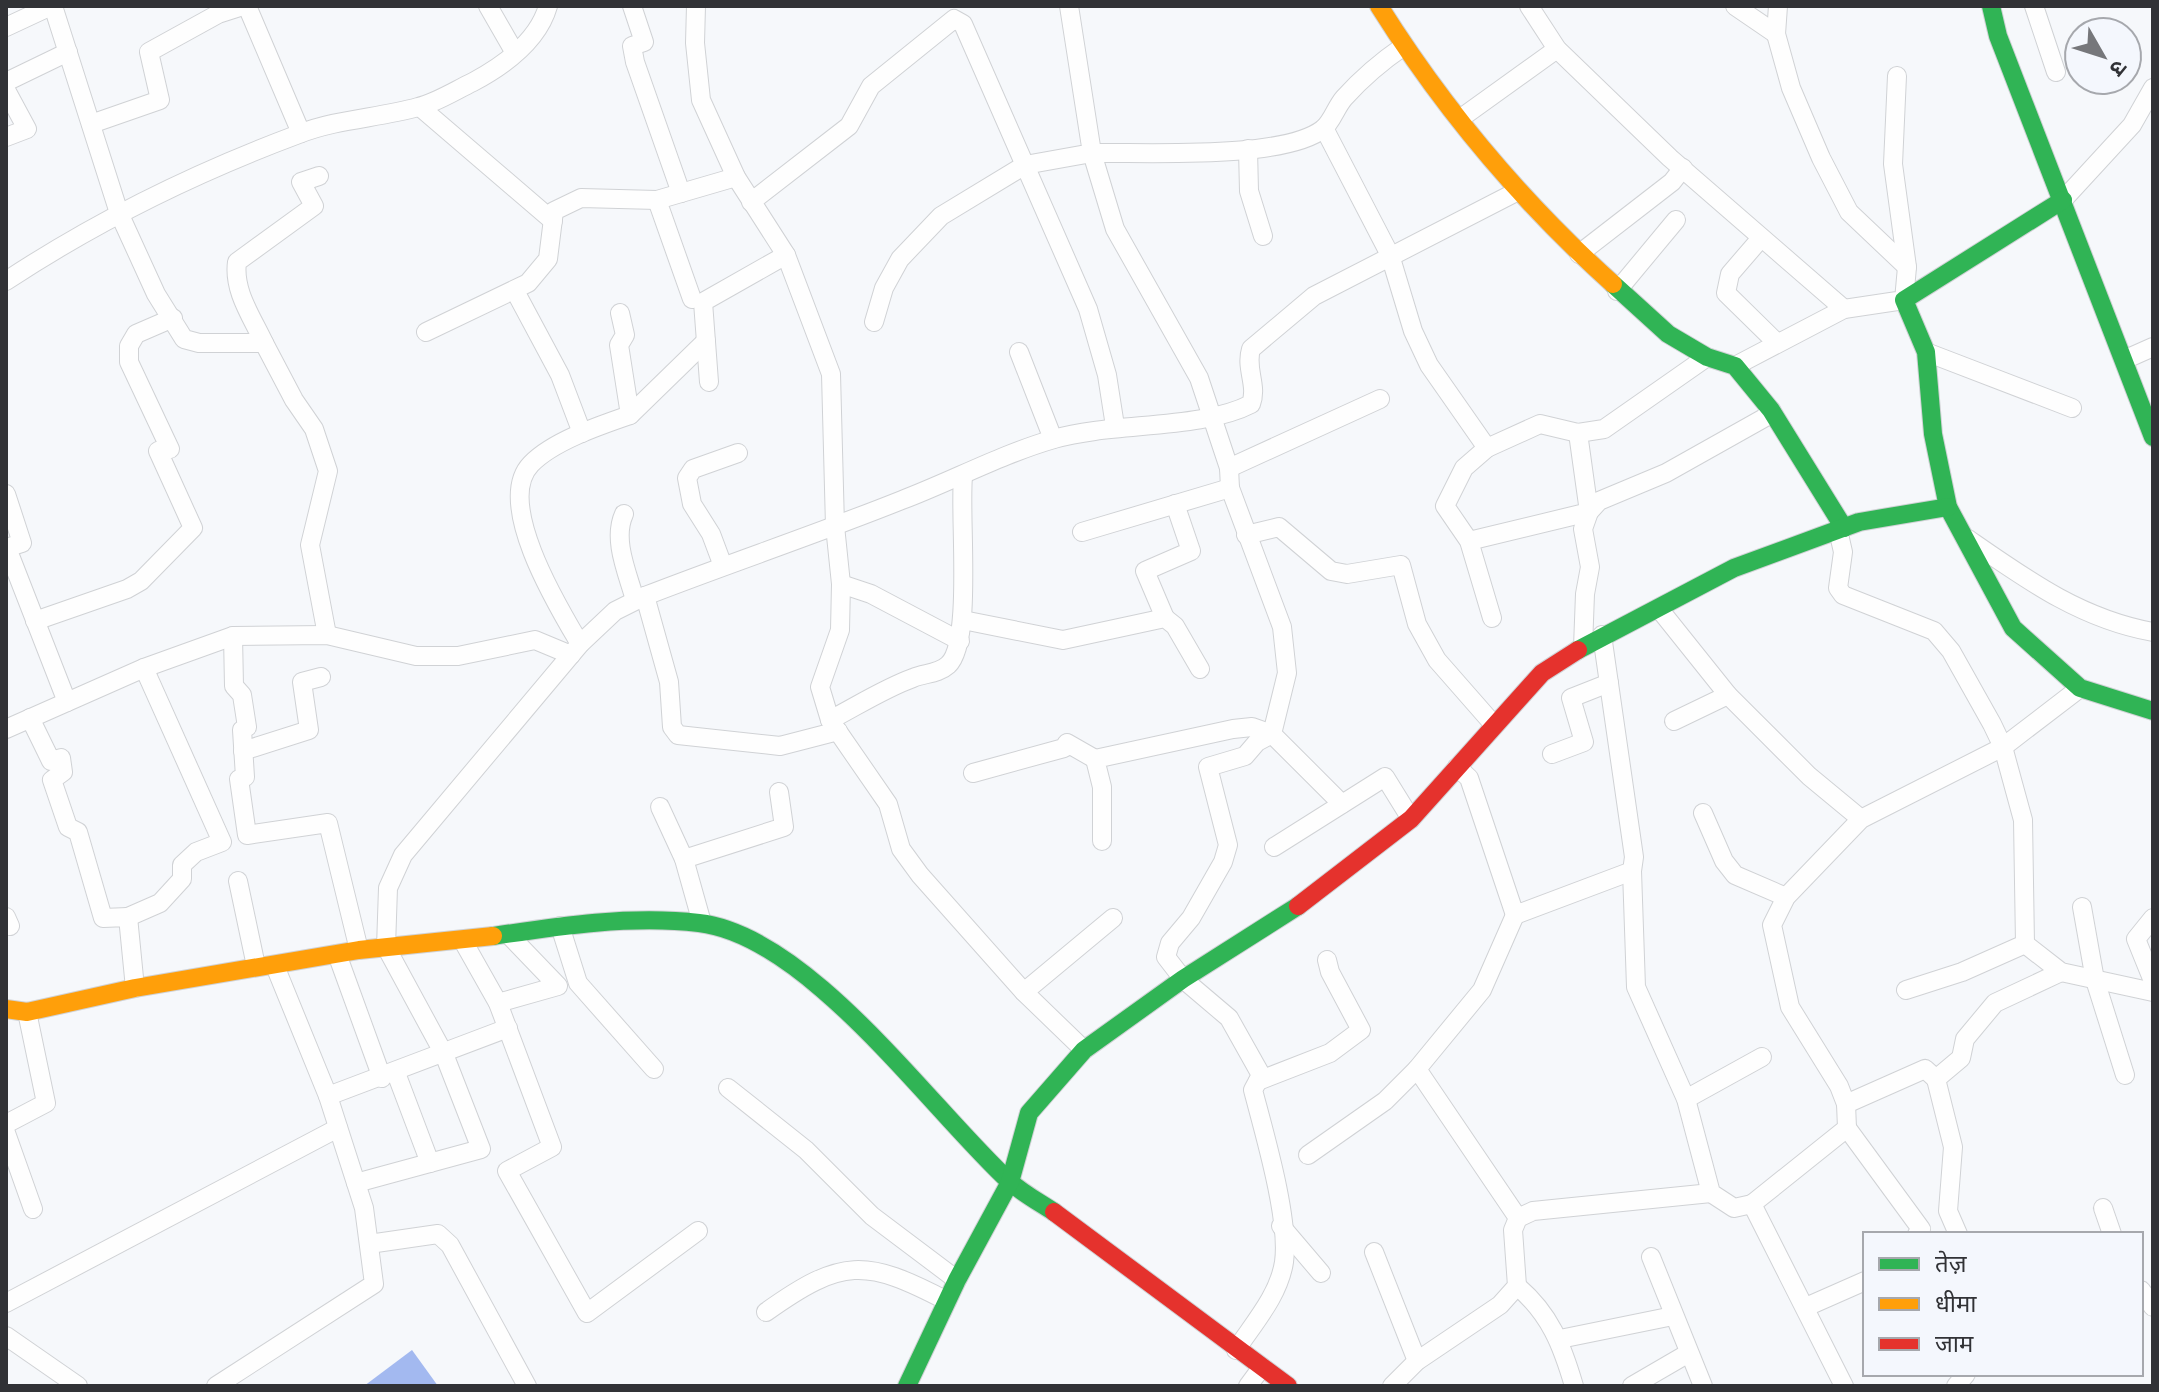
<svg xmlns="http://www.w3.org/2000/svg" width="2159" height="1392" font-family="'Space Grotesk','Noto Sans Devanagari',sans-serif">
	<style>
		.water { fill: #a3b9f0 }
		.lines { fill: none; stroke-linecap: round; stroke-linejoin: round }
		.street-casing { stroke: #d0d2d5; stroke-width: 20 }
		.fast-casing { stroke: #d0d2d5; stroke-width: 20 }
		.slow-casing { stroke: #d0d2d5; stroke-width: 20 }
		.jam-casing { stroke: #d0d2d5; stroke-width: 20 }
		.street { stroke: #fefefe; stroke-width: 18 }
		.fast { stroke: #30b455; stroke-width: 18 }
		.slow { stroke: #ff9f0a; stroke-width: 18 }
		.jam { stroke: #e5322d; stroke-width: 18 }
	</style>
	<rect width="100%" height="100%" fill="#f6f8fb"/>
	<path class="water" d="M 412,1350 L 438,1386 L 364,1386 Z"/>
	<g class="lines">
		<defs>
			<g id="street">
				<path d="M 53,6 L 119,213 L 156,294 L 184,339 L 199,343 L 264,343 L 294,400 L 314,429 L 328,471 L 310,545 L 327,635"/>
				<path d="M 247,6 L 301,133"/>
				<path d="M 488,6 L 515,53"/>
				<path d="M 632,6 L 644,42 L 632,46 L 635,62 L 681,193"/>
				<path d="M 696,6 L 695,43 L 701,100 L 736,177 L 786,255 L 831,374 L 835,526 L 841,584 L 840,630 L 820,687 L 830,720 L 888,804 L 901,849 L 920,875 L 1024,992 L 1084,1050"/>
				<path d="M 1529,6 L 1557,49 L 1670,158 L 1844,309"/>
				<path d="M 1735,6 L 1776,34"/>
				<path d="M 1778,6 L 1776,34 L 1791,88 L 1821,158 L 1849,212 L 1907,267"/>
				<path d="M 2034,6 L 2056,72"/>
				<path d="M 6,27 L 51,6"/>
				<path d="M 6,82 L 68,52"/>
				<path d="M 6,90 L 27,129 L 6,137"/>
				<path d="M 420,107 L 553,221"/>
				<path d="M 1461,118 L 1557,49"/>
				<path d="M 91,124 L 160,100 L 149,52 L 218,14 L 243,6"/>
				<path d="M 1324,128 L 1390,255 L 1413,331 L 1429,365 L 1487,448"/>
				<path d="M 1248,149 L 1249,191 L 1263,236"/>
				<path d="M 2063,200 L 2132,125 L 2153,88"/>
				<path d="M 751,202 L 849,126 L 871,86 L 954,19 L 963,24 L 1088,309 L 1107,375 L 1115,426"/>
				<path d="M 1761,238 L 1730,274 L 1726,293 L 1776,342"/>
				<path d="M 1579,254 L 1672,182 L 1683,168"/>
				<path d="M 6,281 C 97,221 197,172 299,134 C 337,119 379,118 418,107 C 436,103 456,90 473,82 C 503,66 538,41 548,6"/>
				<path d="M 515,291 L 560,375 L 582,433"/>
				<path d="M 1617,291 L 1676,220"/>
				<path d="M 692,299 L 657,200 L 736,177"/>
				<path d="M 874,322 L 884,288 L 900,259 L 941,216 L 1025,165 L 1092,153 L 1069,6"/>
				<path d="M 426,332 L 528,283 L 548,259 L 554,211 L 581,198 L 657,200"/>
				<path d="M 264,343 C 252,317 233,291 237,262 L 314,206 L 301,182 L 319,176"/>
				<path d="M 1019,352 L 1053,439"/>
				<path d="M 1926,352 L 2072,408"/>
				<path d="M 2126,359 L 2153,347"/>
				<path d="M 1735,366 L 1844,309 L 1904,300 L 1907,267 L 1893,164 L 1897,76"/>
				<path d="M 709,382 L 703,302 L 786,255"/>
				<path d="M 630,415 L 706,341"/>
				<path d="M 1229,468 L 1380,399"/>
				<path d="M 6,494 L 22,543 L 6,548"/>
				<path d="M 624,514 C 612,540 628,574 635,600"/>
				<path d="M 1838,530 L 1843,552 L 1838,588 L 1843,595 L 1934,631 L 1951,651 L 1992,724 L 2003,747 L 2023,820 L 2025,944 L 1962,972 L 1906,990"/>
				<path d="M 1082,532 L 1230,488"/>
				<path d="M 1246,535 L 1279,527 L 1331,571 L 1347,574 L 1401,565 L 1417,624 L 1437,660 L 1494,725"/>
				<path d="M 1968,539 C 2027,580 2081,619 2153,632"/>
				<path d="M 1469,541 L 1589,512 L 1578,433"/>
				<path d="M 7,548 L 67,702"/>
				<path d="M 723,566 L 711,534 L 692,504 L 687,478 L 693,469 L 738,453"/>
				<path d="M 841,584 L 871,594 L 960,641"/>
				<path d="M 645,596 L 669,682 L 672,727 L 678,735 L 780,746 L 838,731"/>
				<path d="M 1660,610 L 1728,695 L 1809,776 L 1861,819"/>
				<path d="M 1165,618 L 1145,571 L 1191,551 L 1175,504"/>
				<path d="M 1492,618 L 1469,541 L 1445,506 L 1464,468 L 1487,448 L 1540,424 L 1578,433 L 1604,429 L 1707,357"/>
				<path d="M 963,620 L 1063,640 L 1165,618 L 1175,626 L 1200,669"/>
				<path d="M 35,621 L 127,589 L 141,581 L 193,528 L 158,451 L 170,449 L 129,362 L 129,346 L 136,334 L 173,318"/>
				<path d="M 233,636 L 234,686 L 242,695 L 247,727 L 242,730 L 245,777 L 239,779 L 247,835 L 328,823 L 359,950"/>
				<path d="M 580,644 C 558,607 494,502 531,464 C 553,441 601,425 630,415 L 619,345 L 625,335 L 620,313"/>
				<path d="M 1583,647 L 1585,594 L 1590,567 L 1583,529 L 1589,512 L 1599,501 L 1666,473 L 1764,418 L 1771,410"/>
				<path d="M 30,718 L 51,761 L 61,758 L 63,772 L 52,780 L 68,827 L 78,832 L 103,918 L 128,917 L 135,988"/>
				<path d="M 830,720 C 857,706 885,688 913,678 C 925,673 938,674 948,665 C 973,643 959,515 963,477"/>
				<path d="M 1674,721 L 1728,695"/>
				<path d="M 6,729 L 144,668 L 233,636 L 327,635 L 416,656 L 458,656 L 535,640 L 571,655"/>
				<path d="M 243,751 L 309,730 L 302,682 L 321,677"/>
				<path d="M 1552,754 L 1584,742 L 1571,698 L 1609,683"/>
				<path d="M 1457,767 L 1469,778 L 1515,915 L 1632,871 L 1634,857 L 1602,635"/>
				<path d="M 973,773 L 1064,748 L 1067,743 L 1095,759"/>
				<path d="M 660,807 L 684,859 L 702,923"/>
				<path d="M 1703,813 L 1724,861 L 1735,875 L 1786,897"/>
				<path d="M 1102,841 L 1102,787 L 1095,759 L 1233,729 L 1252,727 L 1272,734 L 1342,804"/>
				<path d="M 1274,847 L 1385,777 L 1411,819"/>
				<path d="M 684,859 L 784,827 L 779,792"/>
				<path d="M 1632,871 L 1636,987 L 1686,1099 L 1711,1193 L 1734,1208 L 1752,1204"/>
				<path d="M 238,881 L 256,966"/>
				<path d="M 2082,907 L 2095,980 L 2125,1075"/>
				<path d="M 1515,915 L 1482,990 L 1417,1069 L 1518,1218"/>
				<path d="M 6,917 L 10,926"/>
				<path d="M 128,917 L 160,903 L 182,879 L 182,865 L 196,852 L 222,842 L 144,668"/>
				<path d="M 2153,918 L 2136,939 L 2153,981"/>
				<path d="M 560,926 L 578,983 L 654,1069"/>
				<path d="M 463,941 L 498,1003 L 552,1147 L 507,1171 L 587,1313 L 698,1231"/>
				<path d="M 2025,944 L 2061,972 L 2153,992"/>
				<path d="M 337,954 L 382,1078"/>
				<path d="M 1024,992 L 1113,918"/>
				<path d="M 498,1003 L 558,986 L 508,934"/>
				<path d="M 396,1073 L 430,1163"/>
				<path d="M 1258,1081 L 1330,1053 L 1361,1030 L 1330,972 L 1327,960"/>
				<path d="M 728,1088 L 806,1150 L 872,1216 L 957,1280"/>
				<path d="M 328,1096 L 508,1028"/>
				<path d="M 1686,1099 L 1762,1057"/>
				<path d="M 1846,1104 L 1925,1069 L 1936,1079"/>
				<path d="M 6,1124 L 46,1103 L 27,1012"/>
				<path d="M 1847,1128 L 1921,1229 L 1917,1234"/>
				<path d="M 6,1133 L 33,1209"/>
				<path d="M 1308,1155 L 1385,1101 L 1417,1069"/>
				<path d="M 356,1183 L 481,1149 L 444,1054 L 386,947 L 388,888 L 403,855 L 580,644 L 615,611 L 645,596 C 730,563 817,534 902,500 C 952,481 1002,454 1054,439 C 1112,422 1201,430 1251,404 C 1258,385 1245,369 1251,349 L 1314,296 L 1518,191"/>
				<path d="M 2103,1208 L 2112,1234"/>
				<path d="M 1281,1226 L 1321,1273"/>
				<path d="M 1958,1234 L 1948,1211 L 1953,1147 L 1936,1079 L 1961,1058 L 1965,1039 L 1995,1003 L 2061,972"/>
				<path d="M 369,1244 L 438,1234 L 450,1245 L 527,1386"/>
				<path d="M 1374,1252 L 1417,1361"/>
				<path d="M 1651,1257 L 1703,1386"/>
				<path d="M 1517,1286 C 1550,1314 1562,1345 1574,1386"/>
				<path d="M 2141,1290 L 2153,1307"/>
				<path d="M 6,1303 L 338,1128"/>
				<path d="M 1806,1307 L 1865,1281"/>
				<path d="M 766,1312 C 842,1258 865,1258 947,1301"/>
				<path d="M 6,1336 L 78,1386"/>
				<path d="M 1560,1339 L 1673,1316"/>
				<path d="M 1236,1350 C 1254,1323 1279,1295 1284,1262 C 1290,1220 1264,1132 1253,1090 L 1261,1075 L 1229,1018 L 1183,979 L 1166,957 L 1170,943 L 1191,918 L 1223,862 L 1228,845 L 1208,767 L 1245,756 L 1257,742 L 1272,734 L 1287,673 L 1282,627 L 1230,488 L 1229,468 L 1199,378 L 1115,229 L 1092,153 C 1145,152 1283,160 1323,129 C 1332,122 1336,107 1344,98 C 1362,78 1382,61 1404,46"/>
				<path d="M 216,1386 L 374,1284 L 364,1208 L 328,1096 L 275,966"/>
				<path d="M 1248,1386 L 1262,1367"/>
				<path d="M 1392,1386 L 1417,1361 L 1500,1305 L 1517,1286 L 1513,1230 L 1518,1218 L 1533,1211 L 1711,1193"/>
				<path d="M 1632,1386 L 1687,1354"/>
				<path d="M 1844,1386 L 1752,1204 L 1847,1128 L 1846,1104 L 1839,1086 L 1790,1007 L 1772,925 L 1786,897 L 1861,819 L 2003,747 L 2080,688"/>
				<path d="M 1956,1386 L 1966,1374"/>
			</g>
			<g id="fast">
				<path d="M 1991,6 L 1998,36 L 2153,437"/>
				<path d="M 2063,200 L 1904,300 L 1926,352 L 1933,434 L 1948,507 L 2013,628 L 2080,688 L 2153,711"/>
				<path d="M 1613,284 L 1668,334 L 1707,357 L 1735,366 L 1771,410 L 1844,528"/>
				<path d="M 1578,650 L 1734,568 L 1859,522 L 1948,507"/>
				<path d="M 493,936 C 559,926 631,915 699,923 C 809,936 930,1108 1009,1181 C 1022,1193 1039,1202 1054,1212"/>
				<path d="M 907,1386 L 957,1280 L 1010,1182 L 1029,1113 L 1084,1050 L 1183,979 L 1298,906"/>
			</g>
			<g id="slow">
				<path d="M 1379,6 C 1443,108 1524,204 1613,284"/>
				<path d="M 6,1009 L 27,1012 L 135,988 L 359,950 L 493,936"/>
			</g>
			<g id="jam">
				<path d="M 1298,906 L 1411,819 L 1542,673 L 1578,650"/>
				<path d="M 1054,1212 L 1288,1386"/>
			</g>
		</defs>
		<use href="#street" class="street-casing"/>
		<use href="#fast" class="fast-casing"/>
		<use href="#slow" class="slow-casing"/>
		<use href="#jam" class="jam-casing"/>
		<use href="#street" class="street"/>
		<use href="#fast" class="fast"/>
		<use href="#slow" class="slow"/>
		<use href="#jam" class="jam"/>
	</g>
	<rect width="2159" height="1392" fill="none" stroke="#313236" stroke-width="16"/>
	<rect x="1863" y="1232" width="280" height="144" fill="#f4f7fd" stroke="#a6a8ad" stroke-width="2"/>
	<rect x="1879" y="1258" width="40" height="12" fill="#30b455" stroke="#a6a8ad" stroke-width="2"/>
	<text x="1935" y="1272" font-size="24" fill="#313236">तेज़</text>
	<rect x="1879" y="1298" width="40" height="12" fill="#ff9f0a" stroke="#a6a8ad" stroke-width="2"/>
	<text x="1935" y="1312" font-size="24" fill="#313236">धीमा</text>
	<rect x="1879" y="1338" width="40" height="12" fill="#e5322d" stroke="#a6a8ad" stroke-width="2"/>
	<text x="1935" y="1352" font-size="24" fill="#313236">जाम</text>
	<g transform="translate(2103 56) rotate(129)"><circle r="38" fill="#f4f7fd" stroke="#a6a8ad" stroke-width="2"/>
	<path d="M0-6L14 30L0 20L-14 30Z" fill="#76777b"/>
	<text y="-12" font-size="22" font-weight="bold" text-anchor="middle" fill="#313236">उ</text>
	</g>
</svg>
